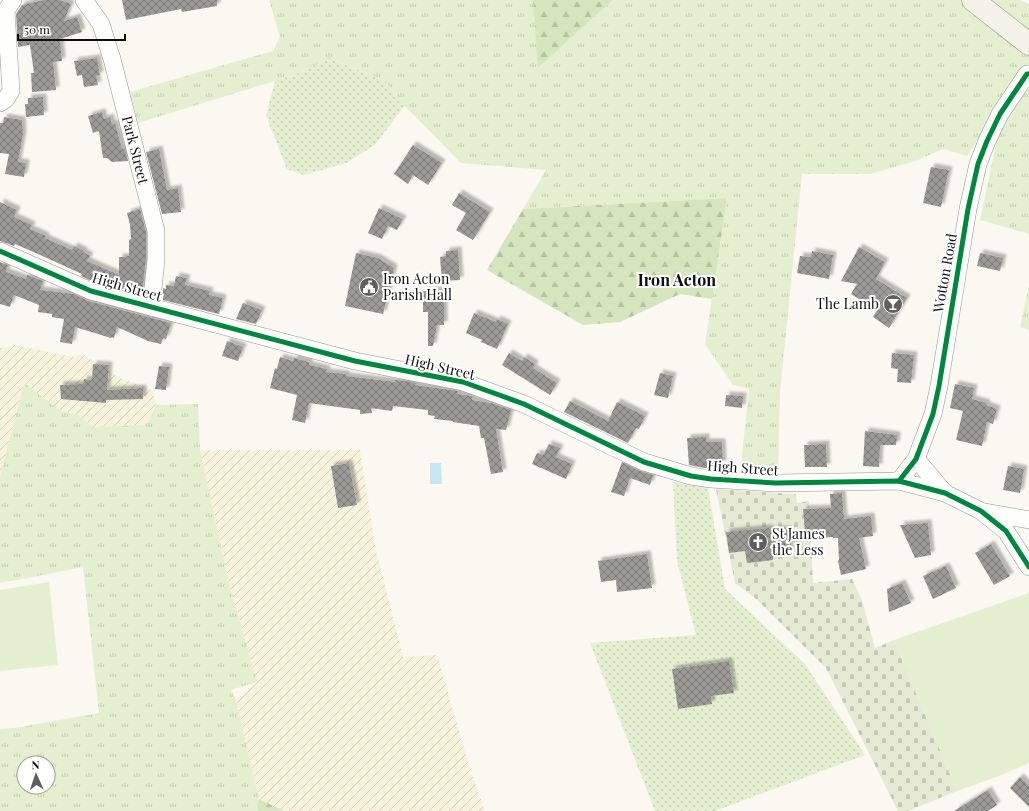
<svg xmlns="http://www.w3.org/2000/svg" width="1029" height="811" font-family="'Playfair Display',serif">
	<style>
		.farmland { fill: url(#farmland-furrows) }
		.grass { fill: url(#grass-tufts); fill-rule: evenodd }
		.forest { fill: url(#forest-firs) }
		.cemetery { fill: url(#cemetery-stones) }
		.park { fill: url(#park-dots) }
		.garden { fill: #e4efd0 }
		.water { fill: #c7e6f3 }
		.building { fill: url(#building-cross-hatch); filter: url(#shadow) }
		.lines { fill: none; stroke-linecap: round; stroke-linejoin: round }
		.street-casing { stroke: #93928f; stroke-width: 18 }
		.secondary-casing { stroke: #8a8985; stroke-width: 23 }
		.street { stroke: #fefefd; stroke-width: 17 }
		.secondary { stroke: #f4f2e8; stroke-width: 22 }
		.cycleway-casing { stroke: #fff; stroke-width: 8 }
		.cycleway { stroke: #00873e; stroke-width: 5 }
		.labels { text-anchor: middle; stroke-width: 4; stroke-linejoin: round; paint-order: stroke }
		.street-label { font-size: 14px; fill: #0c0c0c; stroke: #fff }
		.poi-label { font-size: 14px; fill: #0c0c0c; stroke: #fff; text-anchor: start }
		.quarter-label { font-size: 16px; font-weight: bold; fill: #0c0c0c; stroke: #fff }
	</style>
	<defs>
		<pattern id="farmland-furrows" width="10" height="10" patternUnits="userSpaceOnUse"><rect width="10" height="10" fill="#f6f2dc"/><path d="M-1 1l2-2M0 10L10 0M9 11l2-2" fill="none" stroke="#d2cebc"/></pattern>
		<pattern id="grass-tufts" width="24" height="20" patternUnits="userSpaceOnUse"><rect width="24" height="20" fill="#e4efd0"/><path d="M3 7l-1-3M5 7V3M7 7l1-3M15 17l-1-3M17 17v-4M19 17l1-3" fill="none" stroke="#c2ccb1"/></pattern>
		<pattern id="forest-firs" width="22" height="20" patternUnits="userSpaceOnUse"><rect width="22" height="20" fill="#d5e6be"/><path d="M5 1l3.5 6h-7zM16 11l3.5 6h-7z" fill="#b6c4a2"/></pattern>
		<pattern id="cemetery-stones" width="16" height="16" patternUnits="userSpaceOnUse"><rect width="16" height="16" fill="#e6ead4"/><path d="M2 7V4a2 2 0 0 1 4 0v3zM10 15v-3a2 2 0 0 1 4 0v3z" fill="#c4c8b5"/></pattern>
		<pattern id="park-dots" width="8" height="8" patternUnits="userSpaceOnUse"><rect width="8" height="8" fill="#e4efd0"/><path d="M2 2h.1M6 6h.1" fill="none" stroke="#c2ccb1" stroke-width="1.8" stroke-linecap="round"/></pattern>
		<pattern id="building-cross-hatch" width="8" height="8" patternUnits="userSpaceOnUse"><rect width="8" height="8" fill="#9c9a96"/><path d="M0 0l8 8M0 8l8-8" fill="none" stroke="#7e7c79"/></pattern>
		<filter id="shadow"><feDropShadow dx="3.5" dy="-3.5" stdDeviation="1" flood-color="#0004"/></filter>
	</defs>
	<rect width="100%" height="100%" fill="#faf8f0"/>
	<g class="farmland">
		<path d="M 15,345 L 73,357 L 82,354 L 120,378 L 153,390 L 156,405 L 146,425 L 93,427 L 77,414 L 61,411 L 24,383 L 0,477 L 0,347 L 3,348 Z"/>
		<path d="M 200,450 L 360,450 L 376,551 L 403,657 L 437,655 L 471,772 L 485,811 L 284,811 L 259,799 L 236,700 L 257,682 L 229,583 Z"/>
	</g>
	<g class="grass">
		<path d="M 269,0 L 533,0 L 539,67 L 613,0 L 1019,0 L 1029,4 L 1029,234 L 980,220 L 996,144 L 983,132 L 967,156 L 943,149 L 918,160 L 870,174 L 802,174 L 780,392 L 778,475 L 740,474 L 749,389 L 733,385 L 705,344 L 727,198 L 523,209 L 546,170 L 461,163 L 400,101 L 385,81 L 330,58 L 297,74 L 138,123 L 130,92 L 273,51 L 280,37 Z"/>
		<path d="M 1029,286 L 1029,330 L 1020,327 Z"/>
		<path d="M 24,383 L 61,411 L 77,414 L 93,427 L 146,425 L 156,405 L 198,404 L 200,450 L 229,583 L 257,682 L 231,690 L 236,700 L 259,799 L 257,807 L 258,811 L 0,811 L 0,729 L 15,728 L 99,713 L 83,567 L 48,574 L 0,583 L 0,477 ZM 24,763 L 48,763 L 48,787 L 24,787 Z"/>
	</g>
	<g class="forest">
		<path d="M 533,0 L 613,0 L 538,68 Z"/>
		<path d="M 727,198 L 712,299 L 680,294 L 620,322 L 583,325 L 487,270 L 523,209 Z"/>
		<path d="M 259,799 L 284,811 L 258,811 L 257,807 Z"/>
	</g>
	<path class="cemetery" d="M 716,489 L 796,494 L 797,503 L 809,501 L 813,583 L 852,579 L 862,600 L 875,648 L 894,640 L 957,791 L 908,811 L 898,811 L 826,668 L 755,598 L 735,583 Z"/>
	<g class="park">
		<path d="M 329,58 L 385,81 L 405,105 L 375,145 L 346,163 L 304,175 L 287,169 L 266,116 L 275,81 L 297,74 Z"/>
		<path d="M 673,482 L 708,488 L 725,589 L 805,664 L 865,755 L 715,811 L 655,811 L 590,643 L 696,635 L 677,561 Z"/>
	</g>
	<g class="garden">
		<path d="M 49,582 L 58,665 L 0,671 L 0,590 Z"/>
		<path d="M 1029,593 L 1029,763 L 999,776 L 957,791 L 894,640 Z"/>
	</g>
	<path class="water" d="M 430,463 L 441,463 L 442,484 L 430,484 Z"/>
	<g class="building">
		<path d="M 44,0 L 60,0 L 71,4 L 64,21 L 77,17 L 82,32 L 60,39 L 62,61 L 53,62 L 56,90 L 32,92 L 31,73 L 34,73 L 30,45 L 18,47 L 16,14 L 22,5 Z"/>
		<path d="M 122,0 L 217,0 L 217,6 L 182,12 L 181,9 L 126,20 Z"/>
		<path d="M 97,58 L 100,75 L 96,76 L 98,85 L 84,87 L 82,75 L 77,76 L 74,61 Z"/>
		<path d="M 43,97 L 44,115 L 26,117 L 25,104 L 28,104 L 28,98 Z"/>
		<path d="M 102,112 L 104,119 L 110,117 L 112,124 L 115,123 L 122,149 L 125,149 L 128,161 L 112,162 L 107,158 L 103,158 L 99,131 L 93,133 L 88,116 Z"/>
		<path d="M 4,117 L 22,120 L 23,134 L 18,162 L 26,163 L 24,177 L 5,174 L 9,154 L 0,153 L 0,123 L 3,123 Z"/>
		<path d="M 413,145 L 442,163 L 428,185 L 413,175 L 408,184 L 394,174 Z"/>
		<path d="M 159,149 L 167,190 L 178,188 L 181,212 L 162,214 L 146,152 Z"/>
		<path d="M 931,167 L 949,170 L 941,207 L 923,203 Z"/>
		<path d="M 459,193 L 490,212 L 473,240 L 456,230 L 466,213 L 452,205 Z"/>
		<path d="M 0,202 L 17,210 L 14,217 L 32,225 L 30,229 L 46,236 L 45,238 L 72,250 L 74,246 L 84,251 L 83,252 L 90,256 L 87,261 L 119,275 L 119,257 L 127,257 L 127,256 L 129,256 L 129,240 L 131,239 L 130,225 L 127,213 L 140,209 L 146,232 L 146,259 L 142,293 L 139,293 L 94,282 L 81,276 L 82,274 L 38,254 L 15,244 L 14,246 L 0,241 Z"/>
		<path d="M 379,208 L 403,219 L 397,230 L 388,226 L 382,239 L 368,233 Z"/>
		<path d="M 859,247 L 885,262 L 876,279 L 907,298 L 889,328 L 873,317 L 877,310 L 851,294 L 857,284 L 841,281 Z"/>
		<path d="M 458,250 L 460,280 L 442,281 L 440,257 L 446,256 L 446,251 Z"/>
		<path d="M 812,251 L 833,255 L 829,279 L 797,273 L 800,256 L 811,257 Z"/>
		<path d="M 356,253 L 378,258 L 394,268 L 383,314 L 345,306 Z"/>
		<path d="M 980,253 L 1003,258 L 1000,271 L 977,266 Z"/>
		<path d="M 0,262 L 8,265 L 6,272 L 26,279 L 27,275 L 43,281 L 40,290 L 74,294 L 88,301 L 171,323 L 166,339 L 163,338 L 161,344 L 148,341 L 117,327 L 114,338 L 112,337 L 111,338 L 75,327 L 72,344 L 60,342 L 64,319 L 52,317 L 52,314 L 38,312 L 39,305 L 14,295 L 10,307 L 0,304 Z"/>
		<path d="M 176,276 L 187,278 L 185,285 L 210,291 L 209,295 L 223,298 L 219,314 L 163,300 L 163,288 L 166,289 L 166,285 L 174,286 Z"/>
		<path d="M 444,290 L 444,325 L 437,325 L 433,346 L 428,346 L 428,312 L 423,312 L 423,291 Z"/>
		<path d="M 243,303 L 262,310 L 256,324 L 236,319 Z"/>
		<path d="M 474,313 L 496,322 L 497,319 L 508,324 L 497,349 L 481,342 L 482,340 L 466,333 Z"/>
		<path d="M 227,341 L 243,347 L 238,361 L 222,356 Z"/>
		<path d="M 509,353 L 522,361 L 524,357 L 535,364 L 533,368 L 557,383 L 550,395 L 502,365 Z"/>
		<path d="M 892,353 L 914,355 L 911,383 L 897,382 L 898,369 L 891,368 Z"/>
		<path d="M 280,357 L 293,361 L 294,358 L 309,362 L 309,365 L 327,369 L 326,372 L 346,374 L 346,376 L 395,382 L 395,380 L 407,381 L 416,383 L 415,385 L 458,391 L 457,394 L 472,396 L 472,400 L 491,403 L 511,410 L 506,430 L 496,429 L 503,472 L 491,474 L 484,438 L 481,438 L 479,426 L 453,422 L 453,421 L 434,419 L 435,416 L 428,415 L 428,410 L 393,406 L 392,411 L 371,408 L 372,413 L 360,414 L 360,410 L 309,403 L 305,423 L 292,420 L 297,395 L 270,388 L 275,368 L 277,369 Z"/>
		<path d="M 93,364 L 109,365 L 107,390 L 143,388 L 143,399 L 106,400 L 106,403 L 61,399 L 60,385 L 83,384 L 84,379 L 92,380 Z"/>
		<path d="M 159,366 L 169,367 L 166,390 L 155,389 Z"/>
		<path d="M 660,373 L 673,376 L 668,398 L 654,395 Z"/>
		<path d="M 955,384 L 974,388 L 972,399 L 987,403 L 986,405 L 997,409 L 993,424 L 987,422 L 982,446 L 956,440 L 963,411 L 950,408 Z"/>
		<path d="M 726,395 L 743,396 L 742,408 L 725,406 Z"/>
		<path d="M 570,401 L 608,421 L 617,402 L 645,416 L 639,429 L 636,428 L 628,443 L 564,412 Z"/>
		<path d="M 865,431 L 897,435 L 896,445 L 880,445 L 879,467 L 863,466 Z"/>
		<path d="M 706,437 L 706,442 L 722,442 L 723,464 L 710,465 L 710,469 L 689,465 L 687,438 Z"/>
		<path d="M 549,444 L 560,448 L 556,457 L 572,464 L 566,479 L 532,464 L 537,453 L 543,455 Z"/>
		<path d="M 826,444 L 827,467 L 805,467 L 804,445 Z"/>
		<path d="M 622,462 L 640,471 L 653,475 L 650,485 L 630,478 L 624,496 L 611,492 Z"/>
		<path d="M 349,463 L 357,505 L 338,508 L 331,466 Z"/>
		<path d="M 1008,466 L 1024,469 L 1020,493 L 1003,490 Z"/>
		<path d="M 842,493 L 844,519 L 871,516 L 873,536 L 859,538 L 866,569 L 841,575 L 838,561 L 839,560 L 838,538 L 833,538 L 833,537 L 817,538 L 816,533 L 805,533 L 803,509 L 831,508 L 830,494 Z"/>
		<path d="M 928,523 L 931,555 L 915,558 L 900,525 Z"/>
		<path d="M 769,528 L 770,530 L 787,529 L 790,553 L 773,556 L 773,560 L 747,563 L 745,551 L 729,553 L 726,532 Z"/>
		<path d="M 991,544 L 1010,576 L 994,585 L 975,553 Z"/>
		<path d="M 647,554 L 652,588 L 617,592 L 616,580 L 601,582 L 598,561 Z"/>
		<path d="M 946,566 L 956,588 L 933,599 L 923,576 Z"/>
		<path d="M 902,583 L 911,603 L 889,612 L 887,589 Z"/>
		<path d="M 729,661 L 734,693 L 711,696 L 712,704 L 678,709 L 672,669 Z"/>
		<path d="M 1020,777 L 1029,786 L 1029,807 L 1010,788 Z"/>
		<path d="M 988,790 L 997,805 L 988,811 L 954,811 Z"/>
	</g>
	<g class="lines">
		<defs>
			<g id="street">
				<path id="s1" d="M 84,0 L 101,24 L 112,59 L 156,231 L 156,260 L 151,307"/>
				<path d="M 0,103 L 6,99 L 11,91 L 6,11 L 13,0"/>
				<path d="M 0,251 L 91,291 L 355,361 L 463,382 L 524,404 L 644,462 L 691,476 L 711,479 L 776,483 L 899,481 L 945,493 L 981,511 L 1006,531 L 1029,567"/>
				<path d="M 916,459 L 945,493"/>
				<path d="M 899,481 L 916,459 L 933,414 L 939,386 L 968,209 L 978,164 L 987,141 L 1000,114 L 1027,74 L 1029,74"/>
				<path d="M 985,512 L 1029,520"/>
			</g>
			<path id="secondary" d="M 973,0 L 1029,44"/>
		</defs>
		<use href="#street" class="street-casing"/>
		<use href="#secondary" class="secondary-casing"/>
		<use href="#street" class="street"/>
		<use href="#secondary" class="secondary"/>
		<defs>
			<g id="cycleway">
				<path d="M 0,251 L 91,291 L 355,361 L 463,382 L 524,404 L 644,462 L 691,476 L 711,479 L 776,483 L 899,481 L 945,493 L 981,511 L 1006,531 L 1029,567"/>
				<path d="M 899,481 L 916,459 L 933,414 L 939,386 L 968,209 L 978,164 L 987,141 L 1000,114 L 1027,74 L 1029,74"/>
			</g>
		</defs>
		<use href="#cycleway" class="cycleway-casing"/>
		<use href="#cycleway" class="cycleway"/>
	</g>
	<defs>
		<symbol id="civic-disc" viewBox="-11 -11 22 22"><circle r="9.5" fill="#5f5f5c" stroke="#fff"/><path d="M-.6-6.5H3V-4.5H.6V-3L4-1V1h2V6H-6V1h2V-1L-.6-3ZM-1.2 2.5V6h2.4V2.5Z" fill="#fff"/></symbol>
		<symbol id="bar-disc" viewBox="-11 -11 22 22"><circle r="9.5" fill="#5f5f5c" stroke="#fff"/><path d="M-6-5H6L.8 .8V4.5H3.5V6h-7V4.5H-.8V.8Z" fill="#fff"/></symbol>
		<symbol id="church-disc" viewBox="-11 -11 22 22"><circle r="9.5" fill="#5f5f5c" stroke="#fff"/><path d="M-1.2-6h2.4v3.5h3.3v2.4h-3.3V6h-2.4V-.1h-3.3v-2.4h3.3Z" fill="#fff"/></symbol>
	</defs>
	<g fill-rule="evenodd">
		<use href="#civic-disc" x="358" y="276" width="22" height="22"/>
		<use href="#bar-disc" x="882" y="293" width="22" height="22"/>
		<use href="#church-disc" x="747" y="531" width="22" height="22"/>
	</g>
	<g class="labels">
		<g class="street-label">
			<text dy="5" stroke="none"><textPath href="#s1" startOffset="160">Park Street</textPath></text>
			<text transform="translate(945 273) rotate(-80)" y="5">Wotton Road</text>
			<text transform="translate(127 287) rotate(16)" y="5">High Street</text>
			<text transform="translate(440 367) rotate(13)" y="5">High Street</text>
			<text transform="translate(743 468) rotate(4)" y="5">High Street</text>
		</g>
		<g class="poi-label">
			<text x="383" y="284">Iron Acton<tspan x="383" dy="16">Parish Hall</tspan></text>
			<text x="879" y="309" text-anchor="end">The Lamb</text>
			<text x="772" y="539">St James<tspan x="772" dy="16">the Less</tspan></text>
		</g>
		<g class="quarter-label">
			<text x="677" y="286">Iron Acton</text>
		</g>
	</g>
	<g transform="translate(36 775) rotate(357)"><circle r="19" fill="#ffffff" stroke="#9e9e9e"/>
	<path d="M0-3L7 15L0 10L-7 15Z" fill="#5f5f5c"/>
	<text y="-6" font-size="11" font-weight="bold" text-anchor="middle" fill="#0c0c0c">N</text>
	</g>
	<path d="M18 34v6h107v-6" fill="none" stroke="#0c0c0c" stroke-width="2"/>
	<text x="24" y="34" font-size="12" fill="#0c0c0c" stroke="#ffffff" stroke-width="3" paint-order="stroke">50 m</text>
</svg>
